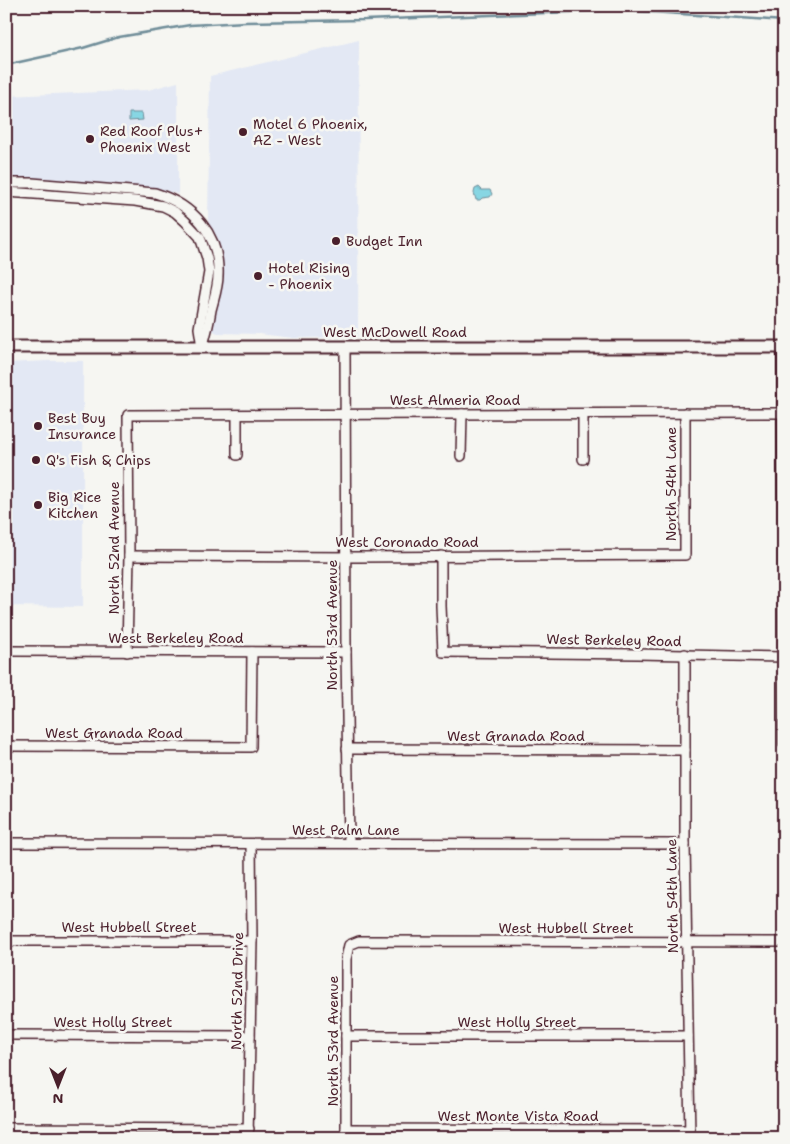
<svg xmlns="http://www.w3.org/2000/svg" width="790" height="1144" font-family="'Shantell Sans',sans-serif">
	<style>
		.built { fill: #e3e8f4 }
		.water { fill: url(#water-ripples); stroke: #6f8d99 }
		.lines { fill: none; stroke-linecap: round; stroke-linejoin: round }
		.stream { stroke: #6f8d99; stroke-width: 2.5 }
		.minor-casing { stroke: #4a1f2b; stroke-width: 12 }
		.major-casing { stroke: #4a1f2b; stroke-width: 15 }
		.minor { stroke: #f6f6f2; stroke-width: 9 }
		.major { stroke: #f6f6f2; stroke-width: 11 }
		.poi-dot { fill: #4a1f2b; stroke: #f6f6f2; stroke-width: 2 }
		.labels { text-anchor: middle; stroke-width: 5; stroke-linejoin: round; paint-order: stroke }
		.poi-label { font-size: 14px; fill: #4a1f2b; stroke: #f6f6f2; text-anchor: start }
		.street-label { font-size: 14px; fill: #4a1f2b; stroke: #f6f6f2 }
	</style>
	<defs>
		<pattern id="water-ripples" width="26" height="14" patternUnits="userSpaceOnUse" patternTransform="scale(1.25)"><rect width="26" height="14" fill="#87d6e3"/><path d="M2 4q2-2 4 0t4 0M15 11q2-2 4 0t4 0" fill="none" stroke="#76b7c3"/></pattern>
	</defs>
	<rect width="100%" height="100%" fill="#f6f6f2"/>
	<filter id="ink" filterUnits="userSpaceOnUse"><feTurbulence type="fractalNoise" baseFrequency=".02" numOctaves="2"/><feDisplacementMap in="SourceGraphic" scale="10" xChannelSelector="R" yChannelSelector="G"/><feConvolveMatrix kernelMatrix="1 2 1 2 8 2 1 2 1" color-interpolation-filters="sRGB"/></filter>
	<g filter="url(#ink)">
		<g class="built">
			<path d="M 359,40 L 358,337 L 294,338 L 259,334 L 218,333 L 213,331 L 212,324 L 223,280 L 224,273 L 221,255 L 217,241 L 208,222 L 210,76 Z"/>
			<path d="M 178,82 L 178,194 L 154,188 L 133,186 L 43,179 L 6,178 L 6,96 L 148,90 Z"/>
			<path d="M 48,361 L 83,361 L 83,607 L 6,606 L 6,363 Z"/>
		</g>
		<g class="water">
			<path d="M 129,113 L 142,113 L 143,120 L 129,121 Z"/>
			<path d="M 479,187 L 482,190 L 490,190 L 492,194 L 490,197 L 482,198 L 480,200 L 476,200 L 474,193 L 475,189 Z"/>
		</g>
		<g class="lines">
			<path class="stream" d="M 6,65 L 83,48 L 119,37 L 190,25 L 246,22 L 365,20 L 621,10 L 784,21"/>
			<defs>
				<g id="minor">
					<path d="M 6,183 L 32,183 L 155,193 C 193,205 220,234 218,276 C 218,287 214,298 211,310 C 209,323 206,335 202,348"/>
					<path d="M 6,192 L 135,201 L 163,206 L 175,212 L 185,221 L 200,237 L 207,258 L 209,272 L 199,328 L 202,347"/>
					<path d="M 345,347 L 346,652 L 349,843"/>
					<path d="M 782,347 L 784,744"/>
					<path d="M 237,415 L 237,455"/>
					<path d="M 461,456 L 462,414"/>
					<path d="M 583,459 L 583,414"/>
					<path d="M 129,556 L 356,557 L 685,555 L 685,413"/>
					<path d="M 441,556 L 441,606 L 443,652 L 637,654 L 784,657"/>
					<path d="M 6,651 L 346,652"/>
					<path d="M 127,652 L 129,556 L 128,415 L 782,413"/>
					<path d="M 685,654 L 685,844 L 690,1138"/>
					<path d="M 6,746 L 251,747 L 252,652"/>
					<path d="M 347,749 L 685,750"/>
					<path d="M 6,843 L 685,844"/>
					<path d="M 6,941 L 252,941"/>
					<path d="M 6,1035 L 250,1036"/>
					<path d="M 346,1036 L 688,1036"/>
					<path d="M 6,1128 L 249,1129"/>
					<path d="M 346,1129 L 690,1130"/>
					<path d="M 248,1138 L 252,941 L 251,844"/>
					<path d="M 346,1138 L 346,959 L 349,945 L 359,941 L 784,942"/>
				</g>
				<path id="major" d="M 6,347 L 784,347"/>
			</defs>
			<use href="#minor" class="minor-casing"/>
			<use href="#major" class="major-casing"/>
			<use href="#minor" class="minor"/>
			<use href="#major" class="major"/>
		</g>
	</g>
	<g class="poi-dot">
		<circle cx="243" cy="132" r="5"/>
		<circle cx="90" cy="139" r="5"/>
		<circle cx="336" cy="241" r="5"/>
		<circle cx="258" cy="276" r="5"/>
		<circle cx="38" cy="426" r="5"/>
		<circle cx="36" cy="460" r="5"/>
		<circle cx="38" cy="505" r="5"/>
	</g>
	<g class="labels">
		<g class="poi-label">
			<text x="253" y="129">Motel 6 Phoenix,<tspan x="253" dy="16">AZ - West</tspan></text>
			<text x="100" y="136">Red Roof Plus+<tspan x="100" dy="16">Phoenix West</tspan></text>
			<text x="346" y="246">Budget Inn</text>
			<text x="268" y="273">Hotel Rising<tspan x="268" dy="16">- Phoenix</tspan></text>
			<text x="48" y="423">Best Buy<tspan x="48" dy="16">Insurance</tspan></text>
			<text x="46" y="465">Q's Fish &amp; Chips</text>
			<text x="48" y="502">Big Rice<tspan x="48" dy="16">Kitchen</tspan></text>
		</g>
		<g class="street-label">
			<text x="395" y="337">West McDowell Road</text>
			<text x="455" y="405">West Almeria Road</text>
			<text transform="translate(671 484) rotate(-90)" y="5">North 54th Lane</text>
			<text x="407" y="547">West Coronado Road</text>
			<text transform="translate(114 548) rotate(-90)" y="5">North 52nd Avenue</text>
			<text transform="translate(332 625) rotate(-90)" y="5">North 53rd Avenue</text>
			<text x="176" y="643">West Berkeley Road</text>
			<text transform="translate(614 640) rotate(1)" y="5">West Berkeley Road</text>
			<text x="114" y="738">West Granada Road</text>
			<text x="516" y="741">West Granada Road</text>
			<text x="346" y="835">West Palm Lane</text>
			<text transform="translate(672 896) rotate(-91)" y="5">North 54th Lane</text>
			<text x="129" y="932">West Hubbell Street</text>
			<text x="566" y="933">West Hubbell Street</text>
			<text transform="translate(237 991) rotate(-89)" y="5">North 52nd Drive</text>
			<text x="113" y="1027">West Holly Street</text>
			<text x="517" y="1027">West Holly Street</text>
			<text transform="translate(333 1041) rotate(-90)" y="5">North 53rd Avenue</text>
			<text x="518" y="1121">West Monte Vista Road</text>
		</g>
	</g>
	<rect width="790" height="1144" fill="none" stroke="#f6f6f2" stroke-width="25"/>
	<rect x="12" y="12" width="765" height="1119" fill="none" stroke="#4a1f2b" stroke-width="2" filter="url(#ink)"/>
	<g transform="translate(58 1086) rotate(180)" stroke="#f6f6f2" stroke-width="4" paint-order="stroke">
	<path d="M0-4L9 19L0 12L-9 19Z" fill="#4a1f2b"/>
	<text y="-8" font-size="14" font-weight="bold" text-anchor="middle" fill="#4a1f2b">N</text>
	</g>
</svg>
